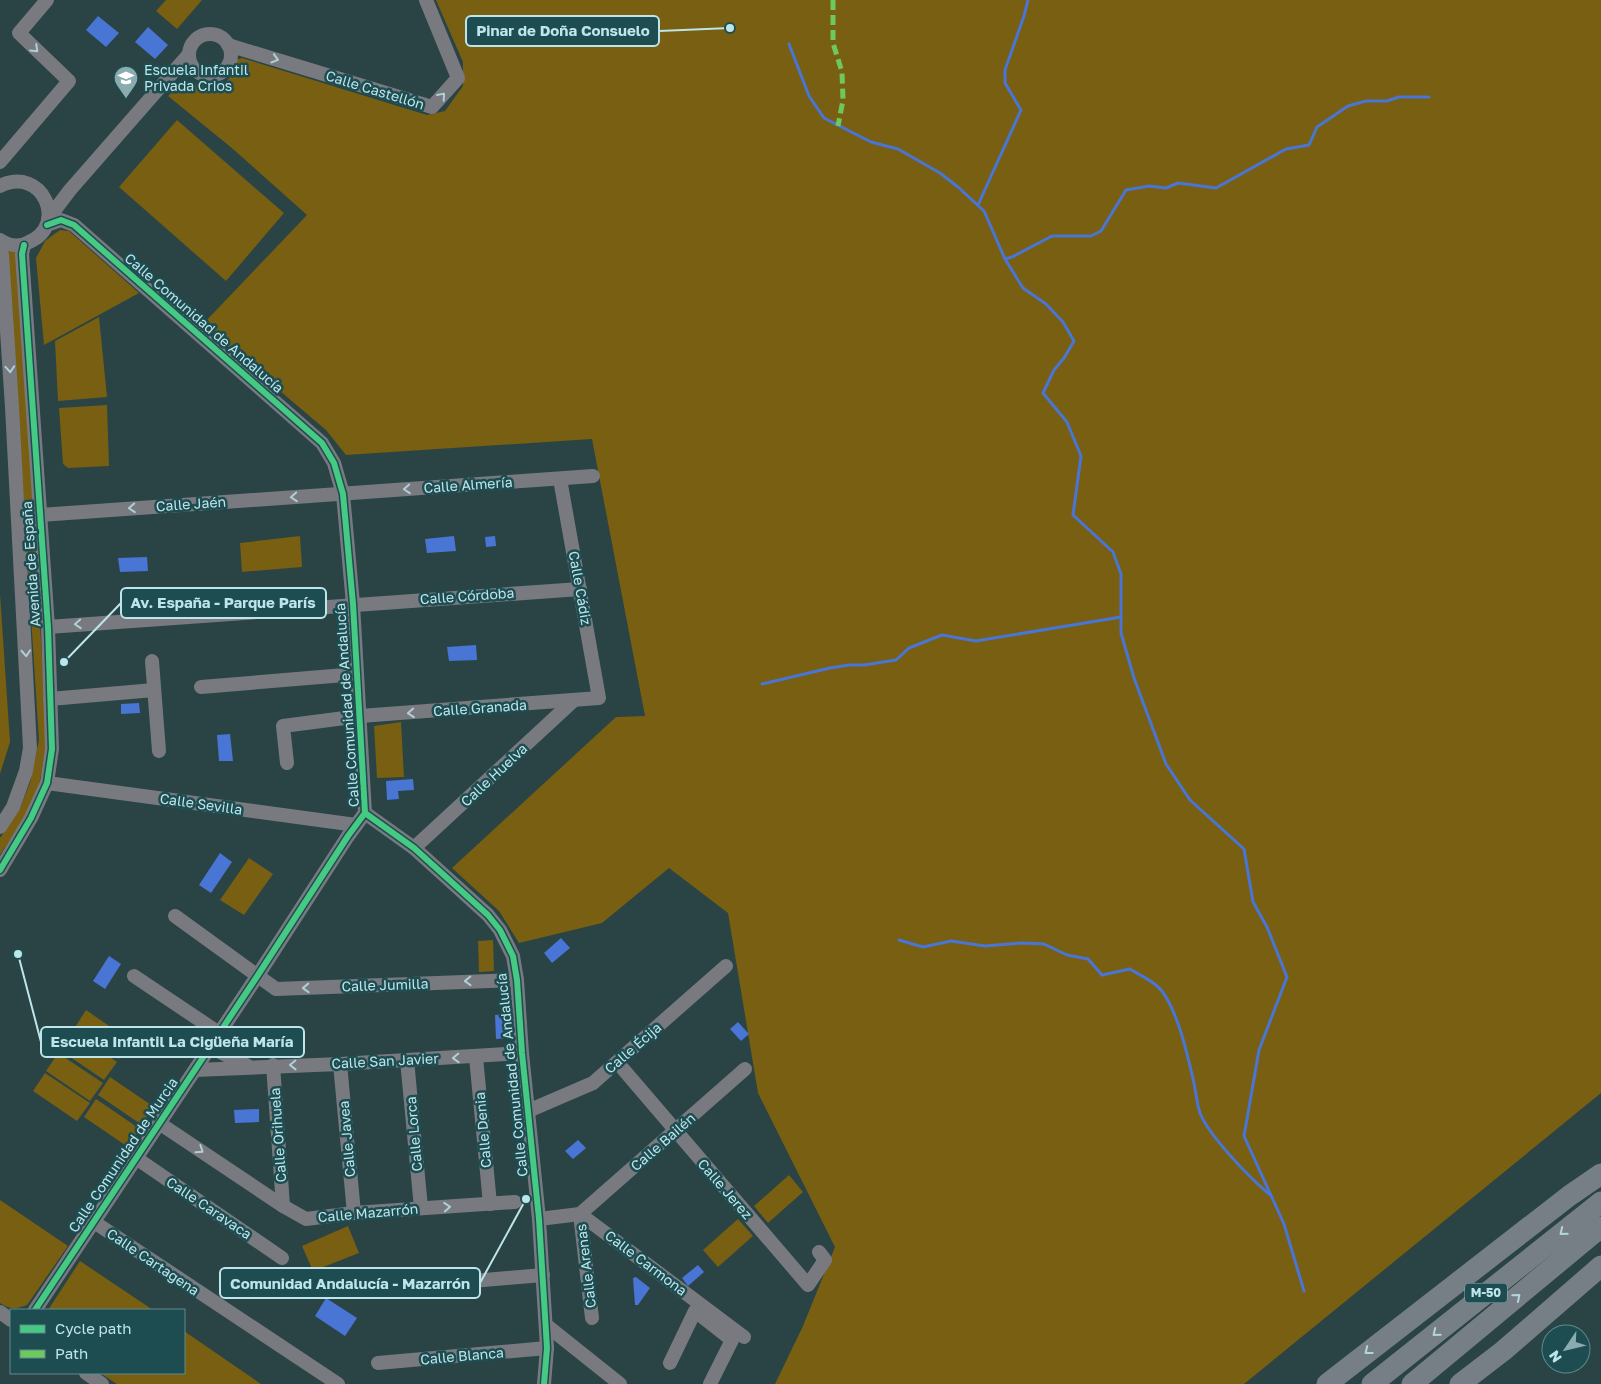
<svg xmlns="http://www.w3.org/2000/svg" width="1601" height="1384" font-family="'Golos Text',sans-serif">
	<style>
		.green { fill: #785f11 }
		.water { fill: #4975d5 }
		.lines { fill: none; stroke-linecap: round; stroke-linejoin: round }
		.stream { stroke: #4975d5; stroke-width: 3 }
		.minor { stroke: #787a80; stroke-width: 14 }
		.highway { stroke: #767f85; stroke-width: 21 }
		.quiet { stroke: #6dc95d; stroke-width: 5; stroke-dasharray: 10 5; stroke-linecap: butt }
		.cycleway-casing { stroke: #1e4d51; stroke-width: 9 }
		.cycleway { stroke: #46c982; stroke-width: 6 }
		.oneway { stroke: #afd0d5 }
		.oneway2 { stroke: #b2d6db }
		.labels { text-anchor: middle; stroke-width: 5; stroke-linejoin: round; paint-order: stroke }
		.shield { fill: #1e4d51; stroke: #8db7bc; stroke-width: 1 }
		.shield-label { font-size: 12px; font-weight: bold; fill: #bde5ea }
		.poi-label { font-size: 14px; fill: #bde5ea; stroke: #1e4d51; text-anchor: start }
		.street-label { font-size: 14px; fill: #bde5ea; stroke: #1e4d51 }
		.leader { fill: none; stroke: #bde5ea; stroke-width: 2 }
		.callout-dot { fill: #bde5ea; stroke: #1e4d51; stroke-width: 2 }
		.callout { fill: #1e4d51; stroke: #bde5ea; stroke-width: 2 }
		.callout-label { font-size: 15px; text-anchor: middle; font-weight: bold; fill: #bde5ea }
	</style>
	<rect width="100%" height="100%" fill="#2a4345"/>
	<g class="green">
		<path d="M 166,0 L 202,0 L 177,29 L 156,11 Z"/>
		<path d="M 436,0 L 1601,0 L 1601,1093 L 1244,1384 L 775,1384 L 803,1326 L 835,1247 L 758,1093 L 728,913 L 669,868 L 602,923 L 519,943 L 499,911 L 452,868 L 616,717 L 645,716 L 592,439 L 346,455 L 326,430 L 202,325 L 307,215 L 233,149 L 168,96 L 179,86 L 226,82 L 234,72 L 235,60 L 242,58 L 427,115 L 445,111 L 463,86 L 463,62 Z"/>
		<path d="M 177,120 L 284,213 L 226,281 L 119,187 Z"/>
		<path d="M 60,230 L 69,231 L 139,293 L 44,345 L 36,258 L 45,241 Z"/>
		<path d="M 7,247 L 17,247 L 47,740 L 39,786 L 26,815 L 0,855 L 0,838 L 20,808 L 30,783 L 39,740 Z"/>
		<path d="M 99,317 L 107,397 L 58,401 L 55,341 Z"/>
		<path d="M 107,405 L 109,466 L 68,468 L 63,464 L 59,408 Z"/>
		<path d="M 300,536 L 302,567 L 242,572 L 240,543 Z"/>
		<path d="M 0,594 L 10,742 L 0,774 Z"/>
		<path d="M 401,722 L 404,777 L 377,778 L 374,726 Z"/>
		<path d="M 249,858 L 273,874 L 244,915 L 220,900 Z"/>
		<path d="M 493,940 L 494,971 L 479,972 L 478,941 Z"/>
		<path d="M 86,1010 L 131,1041 L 119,1059 L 74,1029 Z"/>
		<path d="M 72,1032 L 117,1062 L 104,1080 L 60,1050 Z"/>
		<path d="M 58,1053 L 103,1083 L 90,1101 L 46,1071 Z"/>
		<path d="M 45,1073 L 90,1103 L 77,1121 L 33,1091 Z"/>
		<path d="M 110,1077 L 154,1107 L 142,1125 L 98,1095 Z"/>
		<path d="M 96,1099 L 140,1129 L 128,1147 L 84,1117 Z"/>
		<path d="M 789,1175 L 803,1192 L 768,1223 L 754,1206 Z"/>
		<path d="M 0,1200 L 68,1246 L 27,1305 C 17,1309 10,1310 0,1303 Z"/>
		<path d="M 738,1219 L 753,1236 L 718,1267 L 703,1250 Z"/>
		<path d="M 348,1226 L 359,1253 L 313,1271 L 302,1246 Z"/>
		<path d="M 80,1261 L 153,1310 L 48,1310 Z"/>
		<path d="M 184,1331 L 261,1384 L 117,1384 L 100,1373 L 184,1373 Z"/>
	</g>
	<g class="water">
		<path d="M 98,16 L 119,33 L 106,47 L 86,30 Z"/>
		<path d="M 148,27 L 168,45 L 155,59 L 135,42 Z"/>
		<path d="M 454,536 L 456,551 L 427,553 L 425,539 Z"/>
		<path d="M 495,536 L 496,546 L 486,547 L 485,537 Z"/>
		<path d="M 147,557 L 148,571 L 120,572 L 118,558 Z"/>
		<path d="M 476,645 L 477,660 L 449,661 L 447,647 Z"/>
		<path d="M 139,703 L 140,713 L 121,714 L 121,704 Z"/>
		<path d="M 230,734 L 233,761 L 219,761 L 217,735 Z"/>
		<path d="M 413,779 L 414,790 L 398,791 L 399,799 L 387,800 L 386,781 Z"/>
		<path d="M 220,853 L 232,862 L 211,893 L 199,885 Z"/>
		<path d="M 561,938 L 570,948 L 552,963 L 544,953 Z"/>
		<path d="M 109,956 L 121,964 L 105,989 L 93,981 Z"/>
		<path d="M 507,1014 L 508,1038 L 496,1039 L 495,1015 Z"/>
		<path d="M 738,1022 L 749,1034 L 741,1041 L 730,1029 Z"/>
		<path d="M 259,1109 L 259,1122 L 235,1123 L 234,1110 Z"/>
		<path d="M 578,1140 L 586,1148 L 573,1159 L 565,1151 Z"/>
		<path d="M 698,1265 L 704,1272 L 688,1286 L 682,1278 Z"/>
		<path d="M 636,1277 L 650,1288 L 638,1305 L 635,1305 L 633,1278 Z"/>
		<path d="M 326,1298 L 357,1318 L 345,1336 L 315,1316 Z"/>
	</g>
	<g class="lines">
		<g class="stream">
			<path d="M 789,44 L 809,96 L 824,118 L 871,142 L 898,149 L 940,173 L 958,187 L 984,211 L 1005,259 L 1023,288 L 1046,304 L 1063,322 L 1074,341 L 1064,358 L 1054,370 L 1043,393 L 1067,422 L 1081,456 L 1073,515 L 1113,552 L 1121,574 L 1121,633 L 1134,678 L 1166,764 L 1190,800 L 1244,849 L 1253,902 L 1267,927 L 1287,977 L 1259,1050 L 1244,1136 L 1284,1224 L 1304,1291"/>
			<path d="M 978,205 L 1021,110 L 1005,83 L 1005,70 L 1024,16 L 1028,0"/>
			<path d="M 1005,259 L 1012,257 L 1052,236 L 1091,236 L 1101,231 L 1126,190 L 1149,186 L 1166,188 L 1178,183 L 1216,188 L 1286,149 L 1309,145 L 1317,127 L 1348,106 L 1366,101 L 1387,101 L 1399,97 L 1429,97"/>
			<path d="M 762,684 L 830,668 L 849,665 L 864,665 L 896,660 L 909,648 L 942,635 L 976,641 L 1121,617"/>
			<path d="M 899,940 L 923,947 L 951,941 L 985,946 L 1022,943 L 1044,944 L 1067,955 L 1088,959 L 1102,975 L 1130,969 C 1139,975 1154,981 1161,990 C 1178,1011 1188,1057 1194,1083 C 1196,1093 1197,1104 1200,1113 C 1209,1136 1250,1178 1269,1194"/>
		</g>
		<g class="minor">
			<circle cx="210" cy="55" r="21"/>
			<path d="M 228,45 L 432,107 L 458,78 L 426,0"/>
			<path d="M 0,162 L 69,81 L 19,33 L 47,0"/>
			<path d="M 0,186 C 42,165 69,225 29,242 C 20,247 9,246 0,240"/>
			<path d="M 48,219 L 70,190 L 189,54"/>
			<path d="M 47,225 L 61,220 L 74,225 L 322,443 L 334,463 L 343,494 L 353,604 L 365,813 L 414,848 L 488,915 L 500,930 L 513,956 L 517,980 L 522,1053 L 539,1219 L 547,1348 L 544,1384"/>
			<path d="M 0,251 L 2,255 L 12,407 L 30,748 L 26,771 L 13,807 L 0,827"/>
			<path d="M 40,515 L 593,476"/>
			<path d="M 48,627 L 580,589"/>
			<path d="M 152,661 L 159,751"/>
			<path d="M 201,687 L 357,674"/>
			<path d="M 50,699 L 154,690"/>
			<path d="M 287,763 L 283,726 L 360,716 L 599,698 L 560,479"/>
			<path d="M 47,783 L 356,825"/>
			<path d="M 414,848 L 573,701"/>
			<path d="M 0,870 L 31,818 L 47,783 L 52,749 L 48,627 L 22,254 L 24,245"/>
			<path d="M 175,916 L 276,989 L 517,980"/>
			<path d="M 134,976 L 219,1033"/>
			<path d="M 210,1047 L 248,1066"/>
			<path d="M 476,1057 L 490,1204"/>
			<path d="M 407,1060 L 421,1208"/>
			<path d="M 617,1062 L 808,1285 L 825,1260 L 819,1252"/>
			<path d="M 340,1064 L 354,1213"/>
			<path d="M 273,1065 L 283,1206"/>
			<path d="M 195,1070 L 340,1064 L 522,1053"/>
			<path d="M 528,1111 L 593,1083 L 726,966"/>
			<path d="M 159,1123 L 283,1206 L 306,1219 L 354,1213 L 515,1202"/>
			<path d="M 136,1158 L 282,1258"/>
			<path d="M 539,1219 L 580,1214 L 744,1337"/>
			<path d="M 94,1222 L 338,1384"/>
			<path d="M 369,1290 L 543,1275"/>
			<path d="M 35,1310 L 258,975 L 348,836 L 365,813"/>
			<path d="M 0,1312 L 11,1320"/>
			<path d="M 592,1318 L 580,1214 L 745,1069"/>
			<path d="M 546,1325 L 620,1384"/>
			<path d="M 378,1363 L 547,1348"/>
			<path d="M 670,1363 L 695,1311 L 732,1340 L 710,1384"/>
			<path d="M 86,1373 L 102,1384"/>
		</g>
		<g class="highway">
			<path d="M 1327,1384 L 1569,1196 L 1601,1174"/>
			<path d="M 1372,1384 L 1601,1202"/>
			<path d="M 1412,1384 L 1601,1227"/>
			<path d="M 1460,1384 L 1503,1351 L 1601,1266"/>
		</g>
		<path class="quiet" d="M 833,0 L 833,43 L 842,72 L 843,100 L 838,126"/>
		<defs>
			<g id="cycleway">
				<path d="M 47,225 L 61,220 L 74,225 L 322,443 L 334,463 L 343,494 L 353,604 L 365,813 L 414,848 L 488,915 L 500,930 L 513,956 L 517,980 L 522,1053 L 539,1219 L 547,1348 L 544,1384"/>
				<path d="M 0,870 L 31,818 L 47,783 L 52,749 L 48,627 L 22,254 L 24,245"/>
				<path d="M 35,1310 L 258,975 L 348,836 L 365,813"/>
			</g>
		</defs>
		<use href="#cycleway" class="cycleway-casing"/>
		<use href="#cycleway" class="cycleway"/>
	</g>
	<defs><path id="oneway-chevron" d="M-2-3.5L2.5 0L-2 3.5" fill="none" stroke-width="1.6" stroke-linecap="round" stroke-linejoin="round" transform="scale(1.25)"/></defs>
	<g class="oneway">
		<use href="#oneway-chevron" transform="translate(35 49) rotate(44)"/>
		<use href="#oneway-chevron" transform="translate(275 59) rotate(17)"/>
		<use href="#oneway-chevron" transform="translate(442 96) rotate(-49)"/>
		<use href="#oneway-chevron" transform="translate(10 369) rotate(86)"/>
		<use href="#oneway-chevron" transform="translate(407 489) rotate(176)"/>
		<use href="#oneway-chevron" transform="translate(294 497) rotate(176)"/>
		<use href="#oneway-chevron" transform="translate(132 508) rotate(176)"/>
		<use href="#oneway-chevron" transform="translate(78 624) rotate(176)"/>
		<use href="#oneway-chevron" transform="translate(26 653) rotate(87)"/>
		<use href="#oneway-chevron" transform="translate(411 713) rotate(176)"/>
		<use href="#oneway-chevron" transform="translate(468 981) rotate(178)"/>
		<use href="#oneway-chevron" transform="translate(306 988) rotate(178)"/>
		<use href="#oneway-chevron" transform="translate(456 1058) rotate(178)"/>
		<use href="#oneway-chevron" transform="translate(293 1065) rotate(179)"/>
		<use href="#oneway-chevron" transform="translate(200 1150) rotate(34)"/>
		<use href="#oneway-chevron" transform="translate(447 1207) rotate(-4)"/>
	</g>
	<g class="oneway2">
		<use href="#oneway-chevron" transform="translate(1563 1232) rotate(141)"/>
		<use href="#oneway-chevron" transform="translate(1517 1297) rotate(-40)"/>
		<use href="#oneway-chevron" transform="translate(1436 1333) rotate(141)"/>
		<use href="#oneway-chevron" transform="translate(1368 1351) rotate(142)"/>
	</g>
	<defs>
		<symbol id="school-pin" viewBox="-11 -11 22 30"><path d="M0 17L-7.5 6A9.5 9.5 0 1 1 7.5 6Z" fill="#8aacb0" stroke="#1e4d51"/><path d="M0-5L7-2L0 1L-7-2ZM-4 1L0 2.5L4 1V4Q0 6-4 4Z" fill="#fff"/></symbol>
	</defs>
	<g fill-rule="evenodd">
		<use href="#school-pin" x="112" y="64" width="28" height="38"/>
	</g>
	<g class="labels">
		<rect class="shield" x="1465" y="1283.5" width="42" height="19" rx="4"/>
		<g class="shield-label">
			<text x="1486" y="1297">M-50</text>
		</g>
		<g class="poi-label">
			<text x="144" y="75">Escuela Infantil<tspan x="144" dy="16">Privada Crios</tspan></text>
		</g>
		<g class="street-label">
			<text transform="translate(375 90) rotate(17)" y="5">Calle Castellón</text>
			<text transform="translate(204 323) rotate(41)" y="5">Calle Comunidad de Andalucía</text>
			<text transform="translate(468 485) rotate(-4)" y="5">Calle Almería</text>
			<text transform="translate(191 504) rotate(-4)" y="5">Calle Jaén</text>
			<text transform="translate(31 564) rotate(-94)" y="5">Avenida de España</text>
			<text transform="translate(580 588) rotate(80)" y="5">Calle Cádiz</text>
			<text transform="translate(467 596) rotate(-4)" y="5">Calle Córdoba</text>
			<text transform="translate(347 705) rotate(-94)" y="5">Calle Comunidad de Andalucía</text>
			<text transform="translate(480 708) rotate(-4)" y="5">Calle Granada</text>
			<text transform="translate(494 775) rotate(-43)" y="5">Calle Huelva</text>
			<text transform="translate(201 804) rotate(8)" y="5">Calle Sevilla</text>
			<text transform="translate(385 985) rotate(-2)" y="5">Calle Jumilla</text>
			<text transform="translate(633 1048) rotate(-41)" y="5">Calle Écija</text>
			<text transform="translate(385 1061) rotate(-3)" y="5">Calle San Javier</text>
			<text transform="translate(512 1075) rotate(-96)" y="5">Calle Comunidad de Andalucía</text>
			<text transform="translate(483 1130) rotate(-95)" y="5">Calle Denia</text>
			<text transform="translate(414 1134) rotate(-95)" y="5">Calle Lorca</text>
			<text transform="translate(278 1135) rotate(-94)" y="5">Calle Orihuela</text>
			<text transform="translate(347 1139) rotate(-95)" y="5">Calle Javea</text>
			<text transform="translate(663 1142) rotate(-41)" y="5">Calle Bailén</text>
			<text transform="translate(123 1155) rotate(-56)" y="5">Calle Comunidad de Murcia</text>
			<text transform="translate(725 1189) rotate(49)" y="5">Calle Jerez</text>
			<text transform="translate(209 1208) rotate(34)" y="5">Calle Caravaca</text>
			<text transform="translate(368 1213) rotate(-5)" y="5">Calle Mazarrón</text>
			<text transform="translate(153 1262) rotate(34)" y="5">Calle Cartagena</text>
			<text transform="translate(646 1263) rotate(37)" y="5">Calle Carmona</text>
			<text transform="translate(586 1266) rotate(-97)" y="5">Calle Arenas</text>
			<text transform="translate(462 1356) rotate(-5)" y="5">Calle Blanca</text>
		</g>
	</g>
	<path class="leader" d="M730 28L659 31M64 662L121 603M18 954L41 1042M526 1199L480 1283"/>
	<g class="callout-dot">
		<circle cx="730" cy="28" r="5"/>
		<circle cx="64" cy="662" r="5"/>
		<circle cx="18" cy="954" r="5"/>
		<circle cx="526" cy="1199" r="5"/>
	</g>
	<g class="callout">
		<rect x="466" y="16" width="193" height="30" rx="5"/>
		<rect x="121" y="588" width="205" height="30" rx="5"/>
		<rect x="41" y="1027" width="263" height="30" rx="5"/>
		<rect x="220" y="1268" width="260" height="30" rx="5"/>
	</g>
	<g class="callout-label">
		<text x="563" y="36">Pinar de Doña Consuelo</text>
		<text x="223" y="608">Av. España - Parque París</text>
		<text x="172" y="1047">Escuela Infantil La Cigüeña María</text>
		<text x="350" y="1289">Comunidad Andalucía - Mazarrón</text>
	</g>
	<rect x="10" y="1309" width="175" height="65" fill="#1e4d51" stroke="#5e8a8e"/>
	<rect x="20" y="1325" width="25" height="8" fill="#46c982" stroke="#5e8a8e"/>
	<text x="55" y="1334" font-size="15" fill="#bde5ea">Cycle path</text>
	<rect x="20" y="1350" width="25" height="8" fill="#6dc95d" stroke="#5e8a8e"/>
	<text x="55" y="1359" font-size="15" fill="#bde5ea">Path</text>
	<g transform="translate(1566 1349) rotate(235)"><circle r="24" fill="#1e4d51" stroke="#5e8a8e"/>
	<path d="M0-4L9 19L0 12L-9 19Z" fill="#8aacb0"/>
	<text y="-8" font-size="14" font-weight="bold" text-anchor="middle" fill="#bde5ea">N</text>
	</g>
</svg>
